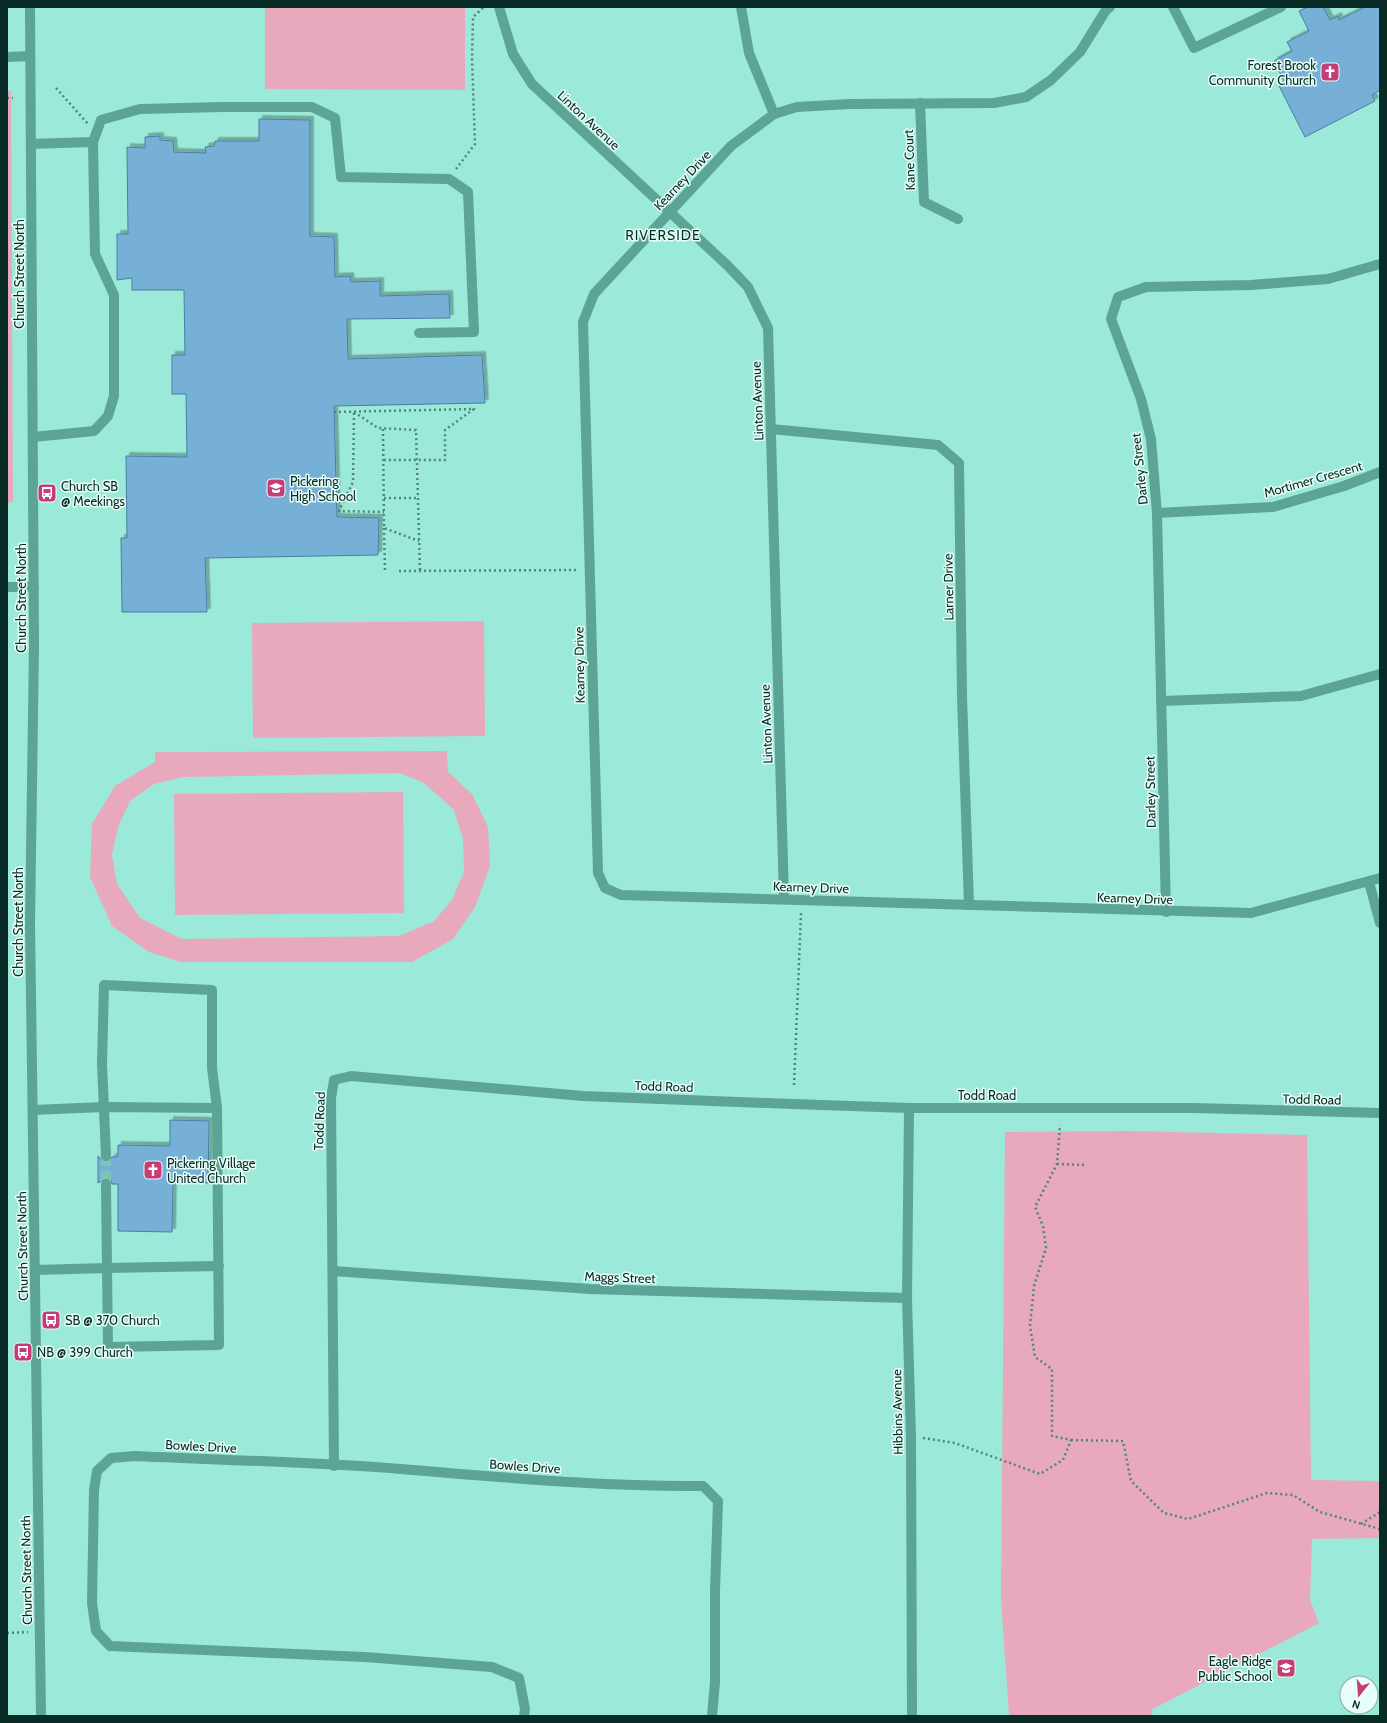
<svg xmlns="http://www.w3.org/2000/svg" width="1387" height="1723" font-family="Cabin,sans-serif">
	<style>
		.green { fill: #e8a9bc; fill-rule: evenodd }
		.building { fill: #77b0d6; stroke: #487fa3; filter: url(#shadow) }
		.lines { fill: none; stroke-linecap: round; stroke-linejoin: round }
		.minor-tunnel { stroke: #7ec3b4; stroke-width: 10; stroke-dasharray: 10 5; stroke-linecap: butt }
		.path { stroke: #4f867b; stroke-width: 2.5; stroke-dasharray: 2 3; stroke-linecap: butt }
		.minor { stroke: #5ca495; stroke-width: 10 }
		.labels { text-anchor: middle; stroke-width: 3; stroke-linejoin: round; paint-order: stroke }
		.poi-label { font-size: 13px; fill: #092b25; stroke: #e8fef8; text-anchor: start }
		.street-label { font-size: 13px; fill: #092b25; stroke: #e8fef8 }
		.neighbourhood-label { font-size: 14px; letter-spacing: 1px; fill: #092b25; stroke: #e8fef8 }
	</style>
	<defs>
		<filter id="shadow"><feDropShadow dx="3.5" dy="-3.5" stdDeviation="0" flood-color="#0004"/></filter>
	</defs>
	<rect width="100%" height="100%" fill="#9be9d8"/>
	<g class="green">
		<path d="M 265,7 L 465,7 L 465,90 L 265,89 Z"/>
		<path d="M 7,91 L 11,91 L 13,502 L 7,503 Z"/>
		<path d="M 484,621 L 485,736 L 253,738 L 252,623 Z"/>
		<path d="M 447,751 L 448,772 L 472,794 L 488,827 L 490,866 L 475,907 L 453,939 L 412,962 L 181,962 L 149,952 L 112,926 L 90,877 L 92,824 L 115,786 L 155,762 L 155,752 ZM 400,773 L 424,783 L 454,810 L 463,839 L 464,872 L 452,900 L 434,921 L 399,936 L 182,939 L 140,918 L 117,884 L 112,855 L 118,827 L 130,801 L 154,784 L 184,777 Z"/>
		<path d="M 403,792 L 404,913 L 175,915 L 174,794 Z"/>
		<path d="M 1128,1131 L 1307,1135 L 1311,1480 L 1380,1481 L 1380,1538 L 1312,1539 L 1310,1600 L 1319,1623 L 1151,1710 L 1153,1716 L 1009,1716 L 1001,1599 L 1005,1132 Z"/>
	</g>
	<g class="building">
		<path d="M 1308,7 L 1323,7 L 1330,20 L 1338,16 L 1339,20 L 1365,7 L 1380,7 L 1380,90 L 1372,95 L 1375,101 L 1305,137 L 1279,86 L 1285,83 L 1274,61 L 1292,51 L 1287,42 L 1309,31 L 1299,11 Z"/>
		<path d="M 259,119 L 310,120 L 310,236 L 334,237 L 335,277 L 350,276 L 351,282 L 380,281 L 380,296 L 449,294 L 450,318 L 347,319 L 348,359 L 482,355 L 485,403 L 334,406 L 337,517 L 379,518 L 378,555 L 205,558 L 207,612 L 122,612 L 121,538 L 127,538 L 126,456 L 187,457 L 186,394 L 172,394 L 172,355 L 185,355 L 184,290 L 132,290 L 132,278 L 117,280 L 117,234 L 128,234 L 127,147 L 145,148 L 145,137 L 160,136 L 160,140 L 173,141 L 174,152 L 206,153 L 205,147 L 214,146 L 215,141 L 259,141 Z"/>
		<path d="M 170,1120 L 209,1121 L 208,1183 L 173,1183 L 172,1232 L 118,1231 L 118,1184 L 112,1184 L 111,1180 L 106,1178 L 98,1183 L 98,1156 L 103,1162 L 109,1162 L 112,1157 L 118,1157 L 118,1145 L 170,1146 Z"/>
	</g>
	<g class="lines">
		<path class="minor-tunnel" d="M 106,1156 L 106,1184"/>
		<g class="path">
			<path d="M 56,88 L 88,124"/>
			<path d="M 7,98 L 13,98"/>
			<path d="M 456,169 L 475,144 L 472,58 L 473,17 L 484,7"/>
			<path d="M 334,412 L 474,409 L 445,430 L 445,460 L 383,460"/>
			<path d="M 354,412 L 378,428 L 416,430 L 420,570"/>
			<path d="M 354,413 L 353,482 L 339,511 L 384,512"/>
			<path d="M 383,429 L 384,528 L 419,541"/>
			<path d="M 384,498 L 418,498"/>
			<path d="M 384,528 L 385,571"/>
			<path d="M 399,571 L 579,570"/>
			<path d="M 794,1085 L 801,913"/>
			<path d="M 1057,1164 L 1086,1165"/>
			<path d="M 923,1438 L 955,1443 L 1040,1474 L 1063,1460 L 1071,1440 L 1052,1436 L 1052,1369 L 1035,1357 L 1030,1326 L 1034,1286 L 1046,1248 L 1043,1226 L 1035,1207 L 1057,1164 L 1060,1125"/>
			<path d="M 1071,1440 L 1123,1441 L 1131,1481 L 1164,1513 L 1188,1519 L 1267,1493 L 1293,1495 L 1320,1512 L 1380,1529"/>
			<path d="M 1361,1524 L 1380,1512"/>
			<path d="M 7,1633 L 28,1632"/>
		</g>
		<g class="minor">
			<path d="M 30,7 L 34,646 L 30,924 L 41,1716"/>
			<path d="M 499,7 L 513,54 L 532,84 L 728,266 L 748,287 L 768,328 L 784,899"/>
			<path d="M 741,7 L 749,53 L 774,114"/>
			<path d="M 1110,7 L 1106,10 L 1080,52 L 1051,80 L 1026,97 L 994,103 L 850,104 L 797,107 L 774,114 L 731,146 L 594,294 L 583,322 L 598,873 L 605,888 L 621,895 L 1251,913 L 1380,878"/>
			<path d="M 1173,7 L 1194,48 L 1281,7"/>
			<path d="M 7,57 L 30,56"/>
			<path d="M 920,103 L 924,202 L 958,219"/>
			<path d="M 93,142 L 101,120 L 140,109 L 223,107 L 312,107 L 335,118 L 341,177 L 449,179 L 468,192 L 474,332 L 419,333"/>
			<path d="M 31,144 L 93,142 L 95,254 L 114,295 L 114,396 L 108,416 L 94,431 L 33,437"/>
			<path d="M 771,429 L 938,445 L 959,463 L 962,696 L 969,905"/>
			<path d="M 1157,513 L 1273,507 L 1344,486 L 1380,472"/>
			<path d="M 7,587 L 34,587"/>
			<path d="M 1161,701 L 1301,696 L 1380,674"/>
			<path d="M 1369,882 L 1380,923"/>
			<path d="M 1166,912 L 1157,513 L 1151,439 L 1141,399 L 1111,319 L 1118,297 L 1146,287 L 1251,285 L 1328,279 L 1380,264"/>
			<path d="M 909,1108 L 907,1298 L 911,1437 L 912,1716"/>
			<path d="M 33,1110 L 103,1107 L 217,1108 L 219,1345 L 108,1347 L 107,1268 L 35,1270"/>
			<path d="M 106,1156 L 102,1064 L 104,985 L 212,990 L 212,1068 L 217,1108"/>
			<path d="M 106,1184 L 107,1268 L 219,1266"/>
			<path d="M 333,1271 L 590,1289 L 907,1298"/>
			<path d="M 334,1466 L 331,1098 L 334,1080 L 351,1076 L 583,1096 L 793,1104 L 909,1108 L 1193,1108 L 1380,1113"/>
			<path d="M 524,1716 L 525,1709 L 519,1678 L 492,1667 L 365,1657 L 110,1646 L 96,1631 L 92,1603 L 94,1490 L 97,1471 L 111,1458 L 135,1456 C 223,1460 312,1462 401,1469 C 501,1477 602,1487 703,1486 L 718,1501 L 715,1591 L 715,1682 L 712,1716"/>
		</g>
	</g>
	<defs>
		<symbol id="church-square" viewBox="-11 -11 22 22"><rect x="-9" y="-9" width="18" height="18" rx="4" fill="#c63d76" stroke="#e8fef8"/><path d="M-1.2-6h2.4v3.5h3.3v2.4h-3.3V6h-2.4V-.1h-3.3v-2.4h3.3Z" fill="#fff"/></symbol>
		<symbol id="school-square" viewBox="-11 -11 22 22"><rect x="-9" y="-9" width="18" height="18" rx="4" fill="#c63d76" stroke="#e8fef8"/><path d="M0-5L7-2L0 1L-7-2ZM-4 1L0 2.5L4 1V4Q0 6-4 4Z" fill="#fff"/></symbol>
		<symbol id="bus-square" viewBox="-11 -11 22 22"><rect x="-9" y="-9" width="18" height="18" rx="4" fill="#c63d76" stroke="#e8fef8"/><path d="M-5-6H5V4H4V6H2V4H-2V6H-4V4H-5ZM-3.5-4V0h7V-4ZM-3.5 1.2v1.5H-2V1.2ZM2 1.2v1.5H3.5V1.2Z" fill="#fff"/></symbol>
	</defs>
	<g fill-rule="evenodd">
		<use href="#church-square" x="1319" y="61" width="22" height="22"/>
		<use href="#school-square" x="265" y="477" width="22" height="22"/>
		<use href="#bus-square" x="36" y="482" width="22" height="22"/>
		<use href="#church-square" x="142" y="1159" width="22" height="22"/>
		<use href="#bus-square" x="40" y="1309" width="22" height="22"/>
		<use href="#bus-square" x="12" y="1341" width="22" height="22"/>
		<use href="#school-square" x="1275" y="1657" width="22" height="22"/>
	</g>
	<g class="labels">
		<g class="poi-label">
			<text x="1316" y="70" text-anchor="end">Forest Brook<tspan x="1316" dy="15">Community Church</tspan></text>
			<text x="290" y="486">Pickering<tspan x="290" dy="15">High School</tspan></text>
			<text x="61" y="491">Church SB<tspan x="61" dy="15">@ Meekings</tspan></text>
			<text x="167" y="1168">Pickering Village<tspan x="167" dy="15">United Church</tspan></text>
			<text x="65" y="1325">SB @ 370 Church</text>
			<text x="37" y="1357">NB @ 399 Church</text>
			<text x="1272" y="1666" text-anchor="end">Eagle Ridge<tspan x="1272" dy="15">Public School</tspan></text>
		</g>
		<g class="street-label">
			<text transform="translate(589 120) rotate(43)" y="5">Linton Avenue</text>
			<text transform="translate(909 160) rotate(-92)" y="5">Kane Court</text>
			<text transform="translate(682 180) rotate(-47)" y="5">Kearney Drive</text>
			<text transform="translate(19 274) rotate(-90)" y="5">Church Street North</text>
			<text transform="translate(757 401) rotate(-92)" y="5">Linton Avenue</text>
			<text transform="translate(1139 469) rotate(-96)" y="5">Darley Street</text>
			<text transform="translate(1313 479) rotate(-16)" y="5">Mortimer Crescent</text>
			<text transform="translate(948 587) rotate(-91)" y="5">Larner Drive</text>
			<text transform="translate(21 598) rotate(-90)" y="5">Church Street North</text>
			<text transform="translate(579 665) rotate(-91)" y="5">Kearney Drive</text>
			<text transform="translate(766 724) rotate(-92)" y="5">Linton Avenue</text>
			<text transform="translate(1150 792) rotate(-91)" y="5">Darley Street</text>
			<text transform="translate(811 887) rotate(2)" y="5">Kearney Drive</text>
			<text transform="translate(1135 898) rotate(2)" y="5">Kearney Drive</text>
			<text transform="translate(18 922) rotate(-90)" y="5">Church Street North</text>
			<text transform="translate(664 1086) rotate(2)" y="5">Todd Road</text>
			<text x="987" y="1100">Todd Road</text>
			<text transform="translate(1312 1099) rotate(1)" y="5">Todd Road</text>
			<text transform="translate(319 1121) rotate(-88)" y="5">Todd Road</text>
			<text transform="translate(22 1246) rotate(-91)" y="5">Church Street North</text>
			<text transform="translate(620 1277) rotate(2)" y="5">Maggs Street</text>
			<text transform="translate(897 1412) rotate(-91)" y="5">Hibbins Avenue</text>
			<text transform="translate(201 1446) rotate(3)" y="5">Bowles Drive</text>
			<text transform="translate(525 1466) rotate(4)" y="5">Bowles Drive</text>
			<text transform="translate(26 1570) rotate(-91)" y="5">Church Street North</text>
		</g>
		<g class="neighbourhood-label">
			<text x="663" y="240">RIVERSIDE</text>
		</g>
	</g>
	<rect width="1387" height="1723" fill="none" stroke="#092b25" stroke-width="16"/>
	<g transform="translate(1359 1695) rotate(197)"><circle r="19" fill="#e8fef8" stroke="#8faaa4"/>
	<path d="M0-3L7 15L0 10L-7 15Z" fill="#c63d76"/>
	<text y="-6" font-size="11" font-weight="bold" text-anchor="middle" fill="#092b25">N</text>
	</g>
</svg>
